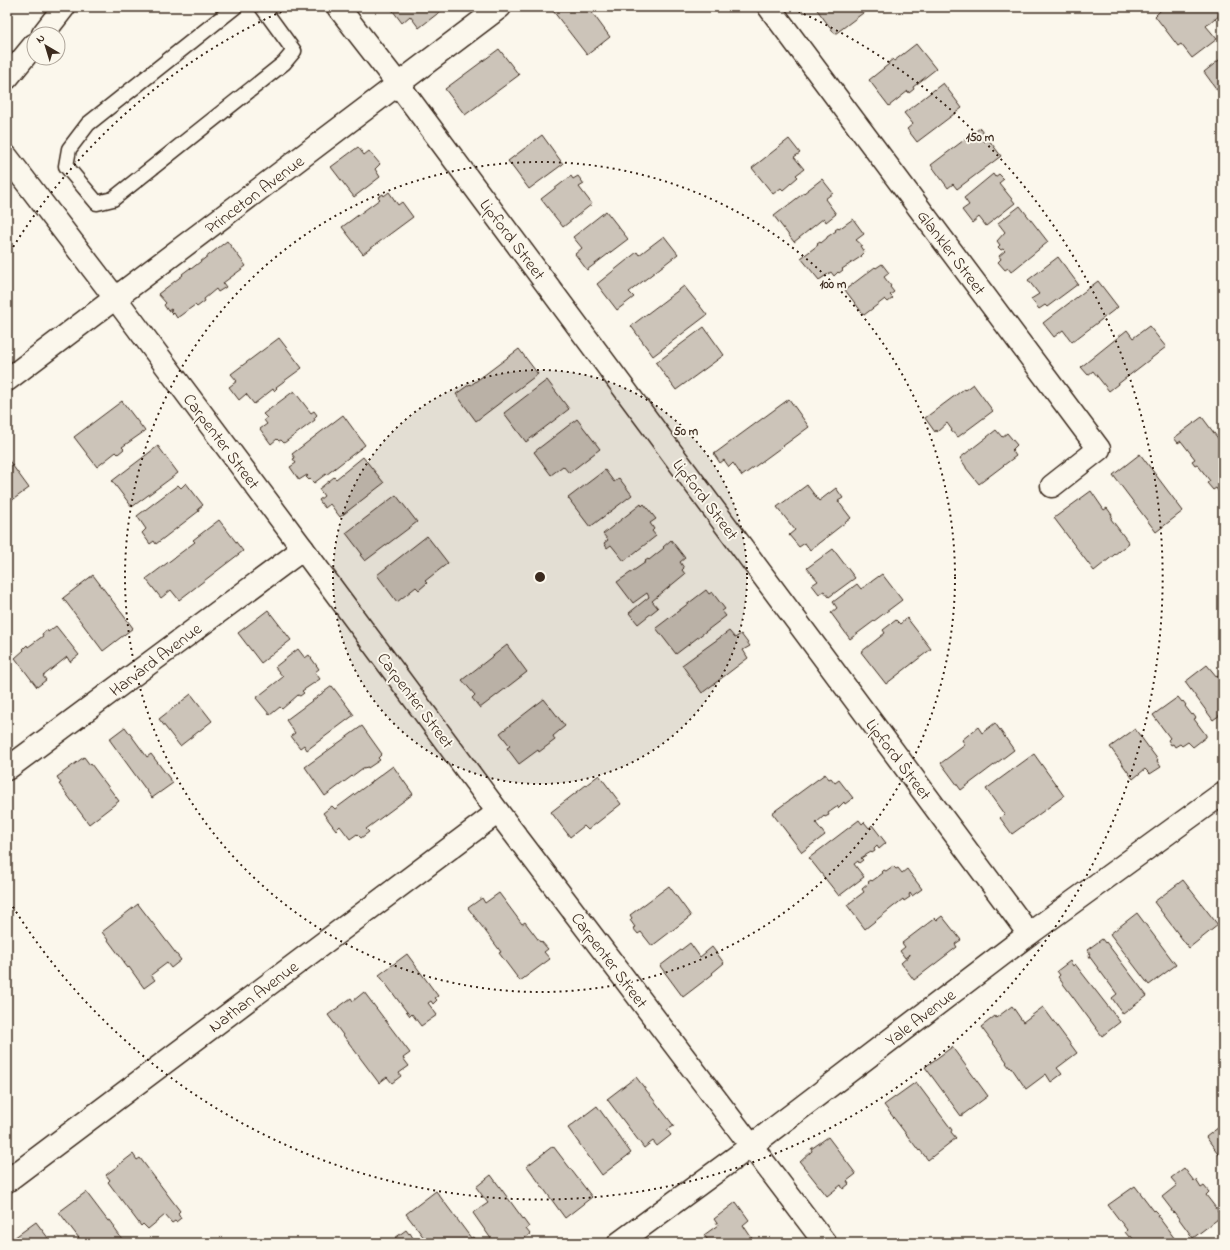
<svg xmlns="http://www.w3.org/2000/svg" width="1230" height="1250" font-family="'Indie Flower',sans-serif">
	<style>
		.building { fill: #ccc4b9; stroke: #3b2a1e }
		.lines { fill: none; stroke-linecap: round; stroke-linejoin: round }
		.lane-casing { stroke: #3b2a1e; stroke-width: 17 }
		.street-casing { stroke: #3b2a1e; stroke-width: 25 }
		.primary-casing { stroke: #3b2a1e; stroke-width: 25 }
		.lane { stroke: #fbf7ec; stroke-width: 14 }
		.street { stroke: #fbf7ec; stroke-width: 22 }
		.primary { stroke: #fbf7ec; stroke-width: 22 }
		.ring { fill: none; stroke: #3b2a1e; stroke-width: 2; stroke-dasharray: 2 4 }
		.labels { text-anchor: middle; stroke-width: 4; stroke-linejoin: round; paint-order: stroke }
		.street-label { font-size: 17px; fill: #3b2a1e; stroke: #fbf7ec }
		.centre { fill: #3b2a1e; stroke: #fbf7ec; stroke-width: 2 }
		.ring-label { font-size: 12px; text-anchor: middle; font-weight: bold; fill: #3b2a1e; stroke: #fbf7ec; stroke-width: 4; stroke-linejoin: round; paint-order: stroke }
	</style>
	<rect width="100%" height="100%" fill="#fbf7ec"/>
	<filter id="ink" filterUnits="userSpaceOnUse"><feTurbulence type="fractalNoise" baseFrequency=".025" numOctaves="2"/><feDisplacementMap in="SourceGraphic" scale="8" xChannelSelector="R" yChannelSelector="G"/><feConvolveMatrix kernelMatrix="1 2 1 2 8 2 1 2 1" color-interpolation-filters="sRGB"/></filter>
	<g filter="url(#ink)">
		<g class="building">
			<path d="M 390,7 L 446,7 L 419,28 L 410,16 L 402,23 Z"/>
			<path d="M 550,7 L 588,7 L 610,37 L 587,55 Z"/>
			<path d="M 815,7 L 871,7 L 835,34 Z"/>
			<path d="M 1164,7 L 1165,9 L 1167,7 L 1223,7 L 1223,11 L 1218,15 L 1219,16 L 1215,19 L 1215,18 L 1206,26 L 1217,39 L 1192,58 L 1181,44 L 1178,46 L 1155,16 Z"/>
			<path d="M 916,44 L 936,69 L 913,87 L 914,89 L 909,93 L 908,91 L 889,106 L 869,80 L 889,64 L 888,63 L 893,59 L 894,61 Z"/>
			<path d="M 499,49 L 519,75 L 465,115 L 445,89 Z"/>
			<path d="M 1223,57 L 1223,98 L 1204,72 Z"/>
			<path d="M 943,83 L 962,108 L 917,142 L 907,129 L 913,124 L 904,113 Z"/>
			<path d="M 980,128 L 1001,156 L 957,189 L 953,184 L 948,188 L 931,165 Z"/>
			<path d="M 542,135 L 563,164 L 529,189 L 508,161 Z"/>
			<path d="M 789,139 L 800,153 L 794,157 L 804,169 L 796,175 L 798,177 L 783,190 L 781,188 L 773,194 L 752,168 Z"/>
			<path d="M 358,147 L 364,155 L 369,151 L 380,164 L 375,169 L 380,177 L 354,197 L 331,167 Z"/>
			<path d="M 993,174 L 995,177 L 999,174 L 1004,179 L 999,183 L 1015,203 L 986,226 L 979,217 L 972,223 L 962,210 L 969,205 L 964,198 Z"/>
			<path d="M 571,176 L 573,179 L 578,176 L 584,184 L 579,187 L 592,204 L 563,227 L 541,199 Z"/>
			<path d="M 822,179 L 833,193 L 825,199 L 836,214 L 826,222 L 824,218 L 794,242 L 774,216 Z"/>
			<path d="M 389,192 L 398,205 L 402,202 L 413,217 L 363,254 L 342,227 L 380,199 L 378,197 L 383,194 L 384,196 Z"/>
			<path d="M 1020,206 L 1048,242 L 1011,272 L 1008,268 L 1005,270 L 998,262 L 1001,259 L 999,256 L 1005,251 L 1003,249 L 1001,250 L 998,247 L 1000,245 L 997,241 L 1005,232 L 998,223 Z"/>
			<path d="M 606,211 L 628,239 L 587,270 L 575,254 L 582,248 L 573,237 Z"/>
			<path d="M 853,219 L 864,234 L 856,240 L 862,245 L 860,246 L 864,252 L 861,255 L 862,256 L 842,269 L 843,270 L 839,273 L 838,272 L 834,276 L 831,272 L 819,280 L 801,258 L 818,245 L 817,244 L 820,242 L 821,243 L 827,238 L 827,237 L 836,231 L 835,230 L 838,228 L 839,229 Z"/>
			<path d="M 664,236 L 678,254 L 629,292 L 634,297 L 617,310 L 597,284 L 637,252 L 639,255 Z"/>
			<path d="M 227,241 L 246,266 L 223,283 L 226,287 L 218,292 L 216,289 L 204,299 L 205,301 L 197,307 L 195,305 L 177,318 L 174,313 L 173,314 L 170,311 L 172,310 L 171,309 L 168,311 L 164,305 L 166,303 L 158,294 L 183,275 L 182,274 L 190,268 L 191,269 Z"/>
			<path d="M 1058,257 L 1078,284 L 1047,307 L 1045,305 L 1039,309 L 1031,299 L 1039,294 L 1028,280 Z"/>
			<path d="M 882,264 L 889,273 L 884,277 L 891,286 L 890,287 L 894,292 L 890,295 L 893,298 L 888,302 L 885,299 L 864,315 L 845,290 L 875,267 L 876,268 Z"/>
			<path d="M 1098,281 L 1118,307 L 1072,342 L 1063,330 L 1054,337 L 1043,323 Z"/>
			<path d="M 684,286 L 707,315 L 653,356 L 631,326 Z"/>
			<path d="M 1149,326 L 1166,347 L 1109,391 L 1093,371 L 1088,375 L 1081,367 L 1127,330 L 1133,338 Z"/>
			<path d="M 704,327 L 724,355 L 676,390 L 656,363 Z"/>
			<path d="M 279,338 L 302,368 L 276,387 L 277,388 L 274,391 L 273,389 L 254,404 L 246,394 L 239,400 L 229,387 L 237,381 L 231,374 Z"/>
			<path d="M 519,349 L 538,374 L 476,421 L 456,394 L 470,384 L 471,385 Z"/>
			<path d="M 547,380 L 569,409 L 526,442 L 504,413 Z"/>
			<path d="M 973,384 L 993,411 L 958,437 L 951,431 L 952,430 L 947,423 L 937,432 L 936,430 L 935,432 L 925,418 L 964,389 L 965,390 Z"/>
			<path d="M 294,391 L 311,413 L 314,411 L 317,415 L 314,418 L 315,420 L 284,443 L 281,440 L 279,441 L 277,439 L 271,444 L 260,429 L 267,424 L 264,420 L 267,418 L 263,414 Z"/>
			<path d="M 789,399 L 809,427 L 742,476 L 733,463 L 729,467 L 724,460 L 720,463 L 714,454 Z"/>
			<path d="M 122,401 L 145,431 L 122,447 L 124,449 L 118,454 L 116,452 L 97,467 L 74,437 Z"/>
			<path d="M 343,415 L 365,445 L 326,475 L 326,474 L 314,483 L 310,479 L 309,480 L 306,477 L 308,476 L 307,475 L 299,480 L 290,467 L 296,463 L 293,459 L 295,458 L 292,454 Z"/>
			<path d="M 1202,417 L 1223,445 L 1223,498 L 1216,488 L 1213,490 L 1207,483 L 1210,481 L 1197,464 L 1195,465 L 1192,461 L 1195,459 L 1181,441 L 1178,443 L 1174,438 Z"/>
			<path d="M 577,419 L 600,449 L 569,473 L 563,466 L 551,475 L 534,452 Z"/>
			<path d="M 996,430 L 1002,437 L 1007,433 L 1017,445 L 1012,450 L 1016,456 L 979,484 L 966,468 L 966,467 L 960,458 Z"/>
			<path d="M 158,446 L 178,473 L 132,507 L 112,481 Z"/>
			<path d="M 1140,454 L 1183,511 L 1156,532 L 1113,475 Z"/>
			<path d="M 363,457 L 384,483 L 340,517 L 330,504 L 325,508 L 321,503 L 319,500 L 324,496 L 319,489 L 334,477 L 336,479 Z"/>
			<path d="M 7,458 L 29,488 L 7,504 Z"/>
			<path d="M 605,470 L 614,482 L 619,478 L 632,495 L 590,527 L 568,498 Z"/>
			<path d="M 186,483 L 203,505 L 198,509 L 199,511 L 156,544 L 154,541 L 150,544 L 142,533 L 146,529 L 137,516 L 178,485 L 181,488 Z"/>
			<path d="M 807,485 L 819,501 L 836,488 L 843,498 L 838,501 L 851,518 L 810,550 L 805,543 L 799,547 L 789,535 L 795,530 L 777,507 Z"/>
			<path d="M 1091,491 L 1104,510 L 1107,508 L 1112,515 L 1111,519 L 1129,543 L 1094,571 L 1054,518 Z"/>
			<path d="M 396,495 L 417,522 L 365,561 L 360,555 L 362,554 L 346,533 Z"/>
			<path d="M 641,504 L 642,506 L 644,504 L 656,519 L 650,523 L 654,529 L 652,531 L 656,536 L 624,561 L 611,545 L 607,548 L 604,543 L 608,540 L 603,534 Z"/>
			<path d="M 219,520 L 243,551 L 179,600 L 171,590 L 161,598 L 146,579 L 195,542 L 193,540 Z"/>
			<path d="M 427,536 L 448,563 L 425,581 L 427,583 L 419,590 L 416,587 L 397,602 L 377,575 Z"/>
			<path d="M 671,540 L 685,558 L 680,562 L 684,568 L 682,570 L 685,574 L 652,601 L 658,608 L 638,624 L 629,613 L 649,597 L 647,593 L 633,603 L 617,582 L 646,562 L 645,561 L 648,559 L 649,560 L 664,548 L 663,547 Z"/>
			<path d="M 833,549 L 855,578 L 829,597 L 824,591 L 819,594 L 812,585 L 818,581 L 807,568 Z"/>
			<path d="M 882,574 L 902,600 L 850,639 L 831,613 L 837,608 L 833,602 L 857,584 L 861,589 Z"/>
			<path d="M 93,575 L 133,628 L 103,651 L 63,598 Z"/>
			<path d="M 706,590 L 709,594 L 712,592 L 725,609 L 722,611 L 726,616 L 676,654 L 656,628 Z"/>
			<path d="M 268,610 L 291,640 L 261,663 L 238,633 Z"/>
			<path d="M 907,618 L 931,649 L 886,684 L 861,652 L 885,633 L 883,630 L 896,620 L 900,624 Z"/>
			<path d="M 56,626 L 79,655 L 70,662 L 67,657 L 43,676 L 46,680 L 37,687 L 15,658 L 24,650 L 23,649 L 27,645 L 28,647 L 43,636 L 42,634 L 47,630 L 48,632 Z"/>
			<path d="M 729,631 L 735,638 L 741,634 L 750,646 L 743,650 L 748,658 L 702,693 L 682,665 Z"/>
			<path d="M 507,645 L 527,672 L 480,708 L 472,698 L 475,695 L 462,680 Z"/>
			<path d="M 298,649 L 305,658 L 309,655 L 319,669 L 315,672 L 320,679 L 302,691 L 304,693 L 300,696 L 298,695 L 282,709 L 280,707 L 270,715 L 256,698 L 283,677 L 275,667 Z"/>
			<path d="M 1207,665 L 1217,677 L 1223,673 L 1223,715 L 1221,716 L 1220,715 L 1213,720 L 1185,682 Z"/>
			<path d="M 332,686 L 354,715 L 307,750 L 304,745 L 300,748 L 291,736 L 295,733 L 286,720 Z"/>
			<path d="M 191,694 L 212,721 L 180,746 L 159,719 Z"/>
			<path d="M 1178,697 L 1182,702 L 1183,701 L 1186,705 L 1185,706 L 1192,715 L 1193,714 L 1196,718 L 1194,719 L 1206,735 L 1206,737 L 1193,747 L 1188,742 L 1182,746 L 1180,744 L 1175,747 L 1173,744 L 1171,745 L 1168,740 L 1170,738 L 1153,715 Z"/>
			<path d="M 544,699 L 565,726 L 553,736 L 555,740 L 539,752 L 538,750 L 519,764 L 507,748 L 510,746 L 500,733 Z"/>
			<path d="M 995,723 L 1014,750 L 961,790 L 941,763 L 965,745 L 962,740 L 978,727 L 982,733 Z"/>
			<path d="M 362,726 L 382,754 L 378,758 L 380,760 L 368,768 L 368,767 L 363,768 L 325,796 L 305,767 Z"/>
			<path d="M 125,727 L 147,757 L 151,754 L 173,783 L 152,798 L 109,739 Z"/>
			<path d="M 1135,729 L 1158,760 L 1157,761 L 1161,767 L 1150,774 L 1145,769 L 1133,779 L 1110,747 Z"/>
			<path d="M 1034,754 L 1064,796 L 1012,834 L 1000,818 L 1004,814 L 986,789 Z"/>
			<path d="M 84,757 L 90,765 L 91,764 L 119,801 L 89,824 L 59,784 L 61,783 L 57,777 Z"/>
			<path d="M 393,766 L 413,794 L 366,829 L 369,832 L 361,838 L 357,834 L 350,839 L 340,826 L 336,830 L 323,813 L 332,806 L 335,809 Z"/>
			<path d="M 825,774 L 829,779 L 831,778 L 835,783 L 839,780 L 853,798 L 845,804 L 844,802 L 838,808 L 838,806 L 828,813 L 829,815 L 825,817 L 824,816 L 816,823 L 825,835 L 802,852 L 772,813 Z"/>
			<path d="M 599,775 L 621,804 L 588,830 L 584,826 L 570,837 L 551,812 Z"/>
			<path d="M 859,820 L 862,824 L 864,822 L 869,828 L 872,825 L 886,843 L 879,849 L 877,846 L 874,849 L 875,851 L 872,853 L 871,852 L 861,858 L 863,860 L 859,863 L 858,861 L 854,864 L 864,877 L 839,896 L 809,858 Z"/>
			<path d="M 893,866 L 896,869 L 898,868 L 902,873 L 907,869 L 922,889 L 912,896 L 910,893 L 909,895 L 910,897 L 904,901 L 903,899 L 865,929 L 847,905 L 864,892 L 862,889 L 869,883 L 868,882 L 871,880 L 872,881 L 883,873 L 882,872 L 884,870 L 886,871 Z"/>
			<path d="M 1183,880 L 1218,925 L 1189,948 L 1154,902 Z"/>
			<path d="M 669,886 L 691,916 L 652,946 L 641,932 L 638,934 L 633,928 L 635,927 L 630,920 L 632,918 L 630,915 Z"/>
			<path d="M 499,893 L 522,924 L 525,922 L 540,942 L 541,941 L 548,949 L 544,952 L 550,959 L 520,981 L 499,953 L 501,952 L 468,908 L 482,898 L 485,903 Z"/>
			<path d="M 138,904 L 181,960 L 171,968 L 167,963 L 151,975 L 155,980 L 144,988 L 129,967 L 128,968 L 124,963 L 125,963 L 102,932 Z"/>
			<path d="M 1137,913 L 1176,965 L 1149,985 L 1110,934 Z"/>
			<path d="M 942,916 L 961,940 L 955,944 L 957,947 L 914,980 L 901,963 L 910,955 L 910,954 L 905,958 L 900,951 L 905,947 L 902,943 L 935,918 L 937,920 Z"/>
			<path d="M 1102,939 L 1105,943 L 1106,942 L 1147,996 L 1123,1014 L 1112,998 L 1117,994 L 1089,956 L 1090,954 L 1087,950 Z"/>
			<path d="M 690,943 L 700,957 L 712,947 L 724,963 L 712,973 L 713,974 L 683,997 L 660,966 Z"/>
			<path d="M 407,954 L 438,996 L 435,998 L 437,1000 L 433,1004 L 431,1001 L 428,1003 L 437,1015 L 421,1026 L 412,1014 L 410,1016 L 379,975 Z"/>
			<path d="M 1070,961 L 1073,966 L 1075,964 L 1120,1022 L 1102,1036 L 1058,977 L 1060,975 L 1057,971 Z"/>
			<path d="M 364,992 L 410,1053 L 403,1058 L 409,1066 L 399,1073 L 401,1076 L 392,1083 L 387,1077 L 379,1083 L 328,1015 L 351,998 L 353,1001 Z"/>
			<path d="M 1012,1006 L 1023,1022 L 1043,1007 L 1077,1053 L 1057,1068 L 1062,1074 L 1051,1082 L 1046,1074 L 1026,1089 L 1011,1067 L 1010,1068 L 1006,1063 L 1007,1062 L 981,1027 L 995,1016 L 996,1018 Z"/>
			<path d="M 952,1047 L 988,1096 L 961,1116 L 925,1067 Z"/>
			<path d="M 636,1077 L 674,1126 L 667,1130 L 671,1135 L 657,1146 L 653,1141 L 644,1148 L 607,1099 Z"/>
			<path d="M 916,1082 L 952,1130 L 951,1132 L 956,1138 L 928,1160 L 920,1150 L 919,1151 L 884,1105 Z"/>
			<path d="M 597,1106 L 631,1153 L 602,1175 L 568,1128 Z"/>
			<path d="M 1223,1124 L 1223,1160 L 1206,1137 Z"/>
			<path d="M 828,1137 L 856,1174 L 847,1181 L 849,1184 L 843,1189 L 841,1185 L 827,1196 L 800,1162 L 812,1151 L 811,1149 Z"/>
			<path d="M 553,1146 L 592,1197 L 565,1218 L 527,1166 Z"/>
			<path d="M 133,1154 L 137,1160 L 140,1158 L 180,1211 L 178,1213 L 181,1218 L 176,1222 L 175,1221 L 172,1223 L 165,1215 L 148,1229 L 143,1224 L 141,1226 L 108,1182 L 110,1180 L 106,1175 Z"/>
			<path d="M 1184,1168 L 1194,1181 L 1196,1180 L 1201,1188 L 1204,1186 L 1209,1192 L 1206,1195 L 1222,1216 L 1193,1238 L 1174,1212 L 1173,1213 L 1171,1210 L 1172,1210 L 1162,1197 L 1177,1185 L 1171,1178 Z"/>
			<path d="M 491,1175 L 529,1227 L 526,1229 L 530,1234 L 518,1243 L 494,1243 L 473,1213 L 488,1203 L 476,1187 Z"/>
			<path d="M 1135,1186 L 1154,1211 L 1155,1210 L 1159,1214 L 1157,1215 L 1178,1243 L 1136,1243 L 1131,1236 L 1129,1237 L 1125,1232 L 1127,1230 L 1108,1205 Z"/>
			<path d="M 436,1191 L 471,1238 L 473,1237 L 478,1243 L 428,1243 L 406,1214 Z"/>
			<path d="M 86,1192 L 108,1221 L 110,1220 L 115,1227 L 114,1228 L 125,1243 L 80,1243 L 82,1242 L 59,1212 Z"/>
			<path d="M 736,1202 L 749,1220 L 743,1225 L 755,1243 L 710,1243 L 704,1235 L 718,1225 L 714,1219 Z"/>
			<path d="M 36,1222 L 52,1243 L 7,1243 Z"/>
			<path d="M 406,1230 L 409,1234 L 410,1233 L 416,1243 L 392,1243 L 396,1240 L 395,1238 Z"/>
		</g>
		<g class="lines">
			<defs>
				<path id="lane" d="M 235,7 L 88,124 L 69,149 L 66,166 L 97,203 L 113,199 L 284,63 L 294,51 L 262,7"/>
				<g id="street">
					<path d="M 338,7 L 398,84 L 1029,934"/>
					<path d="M 769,7 L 1099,449 L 1052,486"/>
					<path d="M 7,157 L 116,299 L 303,549 L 498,812 L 825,1243"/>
					<path d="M 7,380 L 500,7"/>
					<path d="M 7,769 L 303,549"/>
					<path d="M 7,1181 L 498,812"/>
					<path d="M 619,1243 L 751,1146 L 1029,934 L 1223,793"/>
				</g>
				<g id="primary">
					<path d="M 43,34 L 64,7"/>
					<path d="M 7,78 L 34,45"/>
				</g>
			</defs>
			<use href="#lane" class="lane-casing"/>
			<use href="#street" class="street-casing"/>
			<use href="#primary" class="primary-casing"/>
			<use href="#lane" class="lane"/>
			<use href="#street" class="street"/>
			<use href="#primary" class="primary"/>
		</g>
	</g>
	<circle cx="540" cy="577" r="207" fill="#3b2a1e" fill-opacity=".12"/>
	<g class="ring">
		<circle cx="540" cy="577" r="207"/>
		<circle cx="540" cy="577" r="415"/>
		<path d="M10 252A622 622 0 0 1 287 9M793 9A622 622 0 1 1 10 902"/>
	</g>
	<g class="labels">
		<g class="street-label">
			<text transform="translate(254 194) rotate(-37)" y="6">Princeton Avenue</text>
			<text transform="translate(513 239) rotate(53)" y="6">Lipford Street</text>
			<text transform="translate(952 252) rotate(53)" y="6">Glankler Street</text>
			<text transform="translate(222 441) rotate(53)" y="6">Carpenter Street</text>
			<text transform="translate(706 499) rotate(53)" y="6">Lipford Street</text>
			<text transform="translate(155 659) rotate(-37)" y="6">Harvard Avenue</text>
			<text transform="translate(416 700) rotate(53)" y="6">Carpenter Street</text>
			<text transform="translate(899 759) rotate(53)" y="6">Lipford Street</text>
			<text transform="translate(610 960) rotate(53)" y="6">Carpenter Street</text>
			<text transform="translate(253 996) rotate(-37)" y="6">Nathan Avenue</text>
			<text transform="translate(920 1017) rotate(-37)" y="6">Yale Avenue</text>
		</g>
	</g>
	<circle cx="540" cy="577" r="6" class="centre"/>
	<g class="ring-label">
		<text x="980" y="141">150 m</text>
		<text x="833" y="288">100 m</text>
		<text x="686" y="435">50 m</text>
	</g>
	<rect width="1230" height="1250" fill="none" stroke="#fbf7ec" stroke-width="24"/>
	<rect x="12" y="12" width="1206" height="1226" fill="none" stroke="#3b2a1e" stroke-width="1.5" filter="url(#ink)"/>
	<g transform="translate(46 46) rotate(322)"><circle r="19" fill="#fbf7ec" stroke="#aea59a"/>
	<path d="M0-3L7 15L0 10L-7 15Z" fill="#3b2a1e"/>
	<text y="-6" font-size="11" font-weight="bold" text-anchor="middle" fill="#3b2a1e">N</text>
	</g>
</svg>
